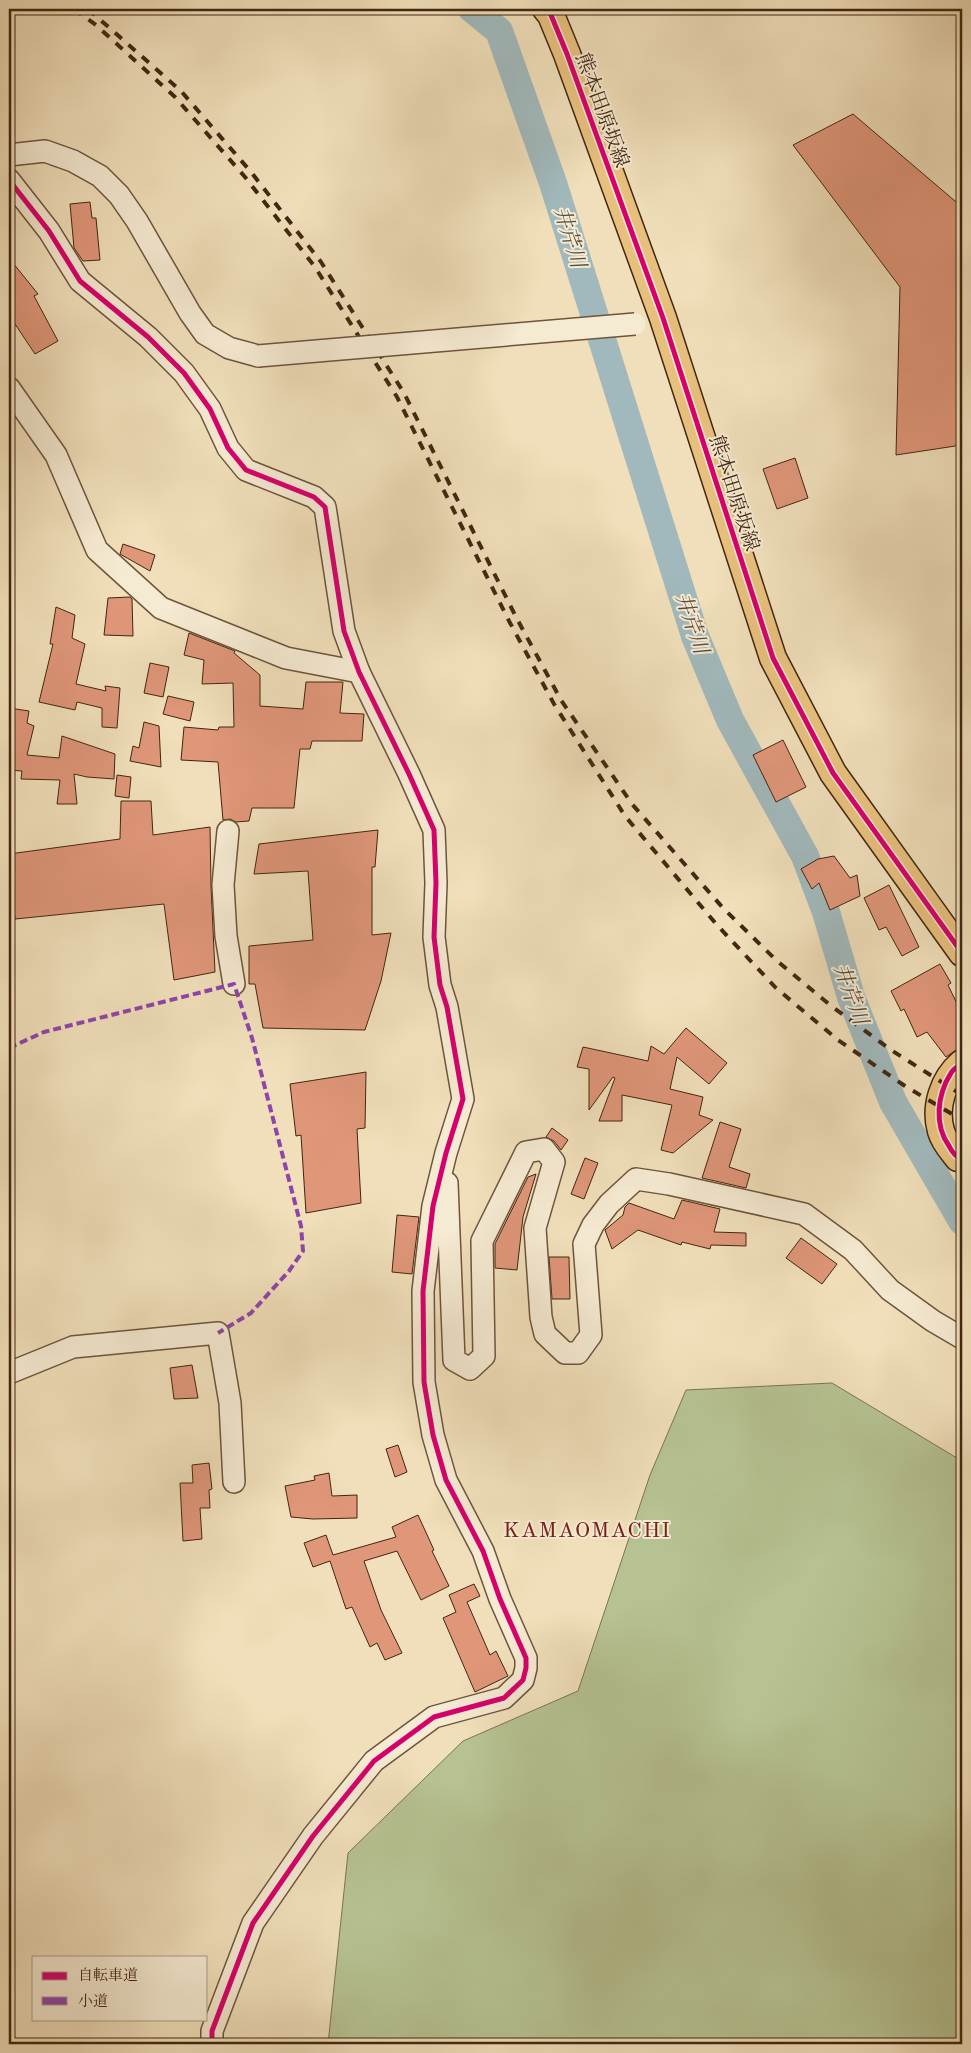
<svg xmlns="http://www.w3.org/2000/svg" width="971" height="2053" font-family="'Old Standard TT','Noto Serif JP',serif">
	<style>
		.green { fill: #b6c292; stroke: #7c7452 }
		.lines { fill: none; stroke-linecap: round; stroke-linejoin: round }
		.river { stroke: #a1b9bc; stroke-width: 28 }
		.building { fill: #df9679; stroke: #422611 }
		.minor-casing { stroke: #6e543b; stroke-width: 24 }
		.major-casing { stroke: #422611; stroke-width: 29 }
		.minor { stroke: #f5ead2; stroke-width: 21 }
		.major { stroke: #e8c07d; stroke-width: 26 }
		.rail { stroke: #422611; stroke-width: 4; stroke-dasharray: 9 9; stroke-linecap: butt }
		.minor-bridge-casing { stroke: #6e543b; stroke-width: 24; stroke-linecap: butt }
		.minor-bridge { stroke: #f5ead2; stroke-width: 21 }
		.quiet { stroke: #8e44ad; stroke-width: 4; stroke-dasharray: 8 4; stroke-linecap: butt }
		.cycleway-casing { stroke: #f5ead2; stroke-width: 8 }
		.cycleway { stroke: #d6006c; stroke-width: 5 }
		.labels { text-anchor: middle; stroke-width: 4; stroke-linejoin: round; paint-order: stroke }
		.street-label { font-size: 20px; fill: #422611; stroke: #f5ead2 }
		.water-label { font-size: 21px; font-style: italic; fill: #5a4b3c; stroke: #f5ead2 }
		.quarter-label { font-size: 22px; letter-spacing: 1px; fill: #7a1f14; stroke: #f5ead2 }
	</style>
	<rect width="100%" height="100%" fill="#f0dfba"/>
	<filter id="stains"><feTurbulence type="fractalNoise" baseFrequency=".004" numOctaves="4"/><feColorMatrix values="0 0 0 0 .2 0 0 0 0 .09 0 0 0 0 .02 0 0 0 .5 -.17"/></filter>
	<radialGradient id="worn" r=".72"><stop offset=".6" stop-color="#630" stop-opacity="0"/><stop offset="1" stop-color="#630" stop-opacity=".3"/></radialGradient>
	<path class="green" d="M 832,1383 L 962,1461 L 962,2044 L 328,2044 L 348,1853 L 463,1741 L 578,1691 L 650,1475 L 686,1390 Z"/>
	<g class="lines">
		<path class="river" d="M 472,9 L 499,31 L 553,183 L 695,636 L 730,720 L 805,856 L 826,912 L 851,997 L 893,1102 L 962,1221"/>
	</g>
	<g class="building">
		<path d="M 853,114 L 962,207 L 962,445 L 896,455 L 900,287 L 793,145 Z"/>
		<path d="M 90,202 L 92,218 L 96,218 L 100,260 L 83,261 L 74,248 L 70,204 Z"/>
		<path d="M 9,258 L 38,294 L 34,296 L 58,341 L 35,354 L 9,315 Z"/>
		<path d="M 795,458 L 808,498 L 777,509 L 763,469 Z"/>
		<path d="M 123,544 L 155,555 L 150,571 L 120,554 Z"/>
		<path d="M 130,597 L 132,599 L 133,636 L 104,635 L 108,598 Z"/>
		<path d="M 56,607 L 75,615 L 72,638 L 85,644 L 76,684 L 106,691 L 105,686 L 120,688 L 117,728 L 102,727 L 102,708 L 77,702 L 75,710 L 39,702 L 53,644 L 50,644 Z"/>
		<path d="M 189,633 L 235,651 L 234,653 L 260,675 L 260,706 L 303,709 L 306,682 L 343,682 L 340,713 L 364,714 L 362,741 L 312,741 L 310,749 L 300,749 L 294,808 L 252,808 L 249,821 L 236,822 L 230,819 L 223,820 L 218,762 L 181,760 L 184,727 L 218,730 L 219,727 L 234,727 L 233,683 L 202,684 L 204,660 L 184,655 Z"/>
		<path d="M 150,663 L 169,667 L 163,697 L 144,693 Z"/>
		<path d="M 168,696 L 194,702 L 190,721 L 163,714 Z"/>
		<path d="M 9,708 L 29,711 L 27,723 L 34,726 L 27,755 L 59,758 L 62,736 L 115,754 L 114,779 L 87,777 L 74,774 L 77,804 L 57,804 L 60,780 L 21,779 L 22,771 L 9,770 Z"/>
		<path d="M 144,722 L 159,726 L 161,767 L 130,761 L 133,746 L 139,748 Z"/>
		<path d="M 783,740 L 806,787 L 776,802 L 753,755 Z"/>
		<path d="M 117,775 L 131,777 L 129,798 L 115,796 Z"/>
		<path d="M 121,801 L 151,801 L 153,835 L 210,827 L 211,886 L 215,972 L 174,980 L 164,904 L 15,919 L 9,869 L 9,854 L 120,839 Z"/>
		<path d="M 378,830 L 375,867 L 372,867 L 372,935 L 391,933 L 381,981 L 365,1030 L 263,1028 L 255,984 L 249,984 L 249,946 L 313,940 L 308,871 L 254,874 L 259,844 Z"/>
		<path d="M 834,856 L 850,878 L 857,875 L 860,896 L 830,910 L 819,883 L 812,889 L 801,869 L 818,859 Z"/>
		<path d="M 889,885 L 919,947 L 902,956 L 886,927 L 879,930 L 864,898 Z"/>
		<path d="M 940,964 L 951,983 L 948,985 L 962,1014 L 962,1046 L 946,1057 L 927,1032 L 917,1037 L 904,1009 L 901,1011 L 891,991 Z"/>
		<path d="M 686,1028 L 727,1063 L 709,1084 L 677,1057 L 670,1089 L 703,1097 L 699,1115 L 713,1120 L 673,1153 L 661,1150 L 672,1105 L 622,1095 L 622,1121 L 599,1121 L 615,1078 L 613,1077 L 589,1110 L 589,1069 L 577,1067 L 583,1047 L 648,1061 L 651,1046 L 664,1054 Z"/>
		<path d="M 366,1072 L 365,1128 L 357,1129 L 361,1203 L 306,1213 L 301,1135 L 296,1136 L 290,1084 Z"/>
		<path d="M 720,1122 L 741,1129 L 729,1167 L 750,1174 L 746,1188 L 702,1178 Z"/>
		<path d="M 552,1128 L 568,1140 L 561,1150 L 554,1141 L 546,1137 Z"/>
		<path d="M 585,1158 L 598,1163 L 584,1199 L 571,1194 Z"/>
		<path d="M 536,1174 L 523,1217 L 517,1270 L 495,1268 L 495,1244 L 528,1177 Z"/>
		<path d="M 682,1200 L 720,1209 L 714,1232 L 746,1233 L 746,1246 L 711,1245 L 710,1249 L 682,1242 L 681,1245 L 638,1230 L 612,1249 L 605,1230 L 623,1215 L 625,1207 L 629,1203 L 674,1219 Z"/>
		<path d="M 397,1215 L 419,1217 L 412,1274 L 392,1272 Z"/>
		<path d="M 801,1238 L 837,1264 L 822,1284 L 786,1258 Z"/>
		<path d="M 549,1257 L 569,1257 L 570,1299 L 552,1299 Z"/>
		<path d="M 192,1365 L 198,1398 L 174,1399 L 170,1368 Z"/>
		<path d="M 398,1445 L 407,1472 L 395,1477 L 386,1449 Z"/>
		<path d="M 209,1463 L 212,1489 L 209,1490 L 210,1508 L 200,1508 L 202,1539 L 183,1541 L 180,1483 L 193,1483 L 192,1465 Z"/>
		<path d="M 329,1473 L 332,1496 L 357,1495 L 357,1518 L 313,1519 L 291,1517 L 285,1486 L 315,1480 L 314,1476 Z"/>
		<path d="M 418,1515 L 434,1550 L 432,1551 L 449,1586 L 421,1600 L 397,1551 L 364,1561 L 381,1610 L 402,1653 L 385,1660 L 377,1643 L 370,1647 L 352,1607 L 346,1609 L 330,1561 L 313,1567 L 304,1543 L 326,1535 L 333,1555 L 396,1537 L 392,1527 Z"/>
		<path d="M 474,1584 L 480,1596 L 467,1602 L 490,1655 L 496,1651 L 508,1676 L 475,1692 L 443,1618 L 456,1612 L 449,1595 Z"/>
	</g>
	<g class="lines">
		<defs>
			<g id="minor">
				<path d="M 9,155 L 45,151 L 73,161 L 100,176 L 119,195 L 137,221 L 190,313 L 205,334 L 229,348 L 258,356"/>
				<path d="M 9,180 L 49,231 L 80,281 L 148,337 L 184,373 L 210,409 L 228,448 L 246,470 L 314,497 L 325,507 L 344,631 L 359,672 L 409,774 L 434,830 L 436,883 L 434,937 L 440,985 L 447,1007 L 463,1099 L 446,1153 L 433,1206 L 423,1291 L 424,1382 L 433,1435 L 446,1480 L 483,1551 L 500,1599 L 526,1658 L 526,1668 L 523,1680 L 504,1698 L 434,1717 L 374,1761 L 313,1836 L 253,1923 L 212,2031 L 212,2044"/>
				<path d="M 9,388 L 56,455 L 97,550 L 161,608 L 286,658 L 359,672"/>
				<path d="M 228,831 L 223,885 L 226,936 L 234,984"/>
				<path d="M 447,1183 L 454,1360 L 470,1369 L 484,1356 L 482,1241 L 526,1152 L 544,1149 L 554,1162 L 535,1228 L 541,1317 L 545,1334 L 565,1353 L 578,1353 L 591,1335 L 584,1244 L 593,1225 L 609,1204 L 636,1179 L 669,1184 L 804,1214 L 853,1250 L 890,1290 L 933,1321 L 962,1338"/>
				<path d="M 9,1373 L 73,1347 L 218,1333 L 230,1403 L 234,1482"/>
			</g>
			<g id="major">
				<path d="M 546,9 L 551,15 L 567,54 L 663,318 L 773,658 L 833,773 L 962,953"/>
				<path d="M 958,1158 C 952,1150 944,1142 941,1131 C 934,1107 943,1079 962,1063"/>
			</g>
		</defs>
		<use href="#minor" class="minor-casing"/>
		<use href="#major" class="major-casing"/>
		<use href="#minor" class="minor"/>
		<use href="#major" class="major"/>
		<g class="rail">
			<path d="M 74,9 L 96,25 L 175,97 L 245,177 L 315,267 L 397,397 L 509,621 L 554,704 L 625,816 L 717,925 L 776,988 L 838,1040 L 905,1086 L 962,1120"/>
			<path d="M 88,9 L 181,91 L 251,172 L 321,262 L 404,393 L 516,617 L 561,700 L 632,804 L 723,908 L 776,960 L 830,1005 L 891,1050 L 962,1095"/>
		</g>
		<defs>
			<path id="minor-bridge" d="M 258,356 L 635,324"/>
		</defs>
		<use href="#minor-bridge" class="minor-bridge-casing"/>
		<use href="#minor-bridge" class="minor-bridge"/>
		<path class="quiet" d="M 9,1048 L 44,1032 L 234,984 L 252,1038 L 301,1226 L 303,1251 L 289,1271 L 251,1313 L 218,1333"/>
		<defs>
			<g id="cycleway">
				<path d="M 546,9 L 551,15 L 567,54 L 663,318 L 773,658 L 833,773 L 962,953"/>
				<path d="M 9,180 L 49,231 L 80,281 L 148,337 L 184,373 L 210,409 L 228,448 L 246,470 L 314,497 L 325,507 L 344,631 L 359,672 L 409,774 L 434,830 L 436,883 L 434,937 L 440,985 L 447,1007 L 463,1099 L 446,1153 L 433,1206 L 423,1291 L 424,1382 L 433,1435 L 446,1480 L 483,1551 L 500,1599 L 526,1658 L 526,1668 L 523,1680 L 504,1698 L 434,1717 L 374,1761 L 313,1836 L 253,1923 L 212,2031 L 212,2044"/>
				<path d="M 962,1063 C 959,1066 953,1069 951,1073 C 937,1095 934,1125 949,1146 C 952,1152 956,1157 962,1160"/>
			</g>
		</defs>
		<use href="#cycleway" class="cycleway-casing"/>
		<use href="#cycleway" class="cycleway"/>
	</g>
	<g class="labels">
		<g class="street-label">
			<text transform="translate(603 110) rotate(70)" y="7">熊本田原坂線</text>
			<text transform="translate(735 493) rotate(72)" y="7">熊本田原坂線</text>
		</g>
		<g class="water-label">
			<text transform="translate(570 237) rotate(73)" y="7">井芹川</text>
			<text transform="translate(692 623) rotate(71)" y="7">井芹川</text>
			<text transform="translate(851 994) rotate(70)" y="7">井芹川</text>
		</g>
		<g class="quarter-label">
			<text x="587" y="1537">KAMAOMACHI</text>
		</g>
	</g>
	<rect width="971" height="2053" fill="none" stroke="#f0dfba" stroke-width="30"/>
	<rect x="10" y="10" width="951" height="2033" fill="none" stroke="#422611" stroke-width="2.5"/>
	<rect x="15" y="15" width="941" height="2023" fill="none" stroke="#422611"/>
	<rect x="32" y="1956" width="175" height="65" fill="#f5ead2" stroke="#ad9c85"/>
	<rect x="42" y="1972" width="25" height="8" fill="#d6006c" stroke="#ad9c85"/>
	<text x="78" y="1980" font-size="15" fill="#422611">自転車道</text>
	<rect x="42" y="1997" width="25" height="8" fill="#8e44ad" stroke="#ad9c85"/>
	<text x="78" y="2006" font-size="15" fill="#422611">小道</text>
	<rect width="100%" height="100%" filter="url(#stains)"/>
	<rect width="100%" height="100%" fill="url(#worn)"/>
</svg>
